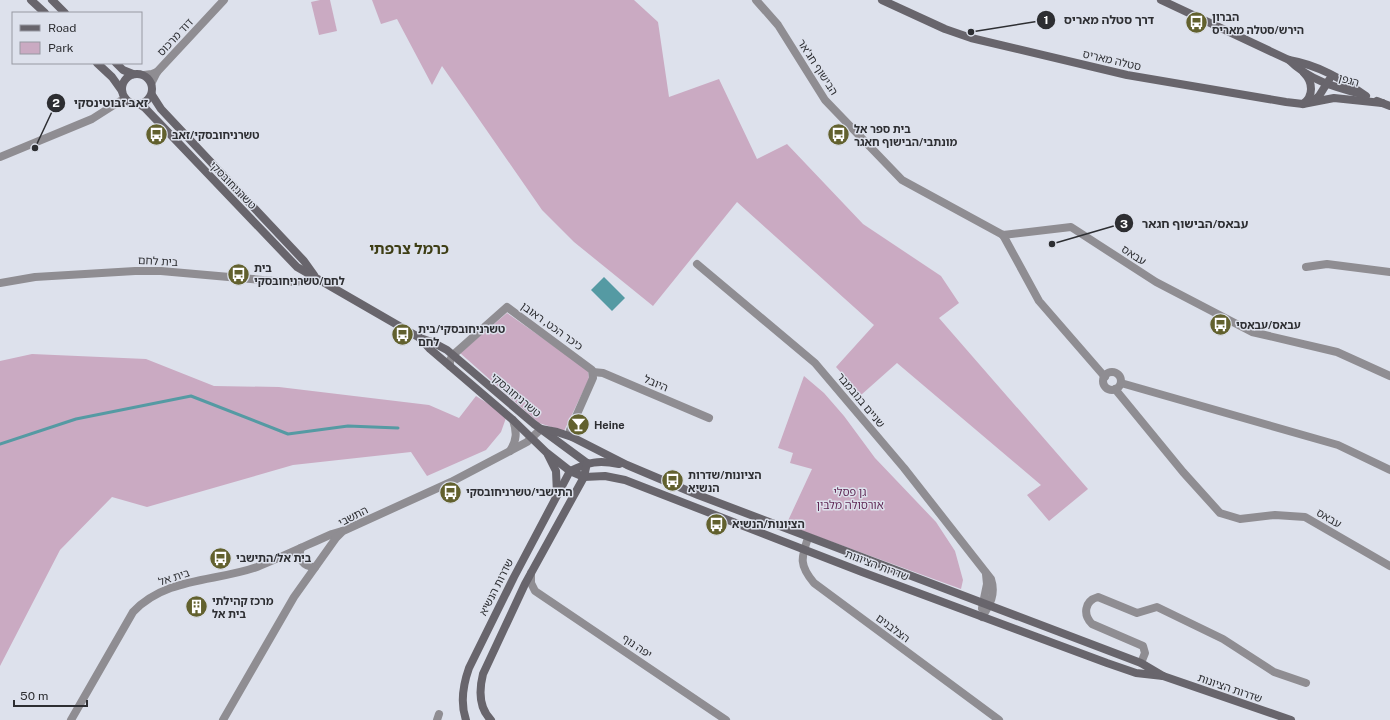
<svg xmlns="http://www.w3.org/2000/svg" width="1390" height="720" font-family="'Public Sans','Noto Sans Hebrew',sans-serif">
	<style>
		.green { fill: #caaac2 }
		.water { fill: #559aa3 }
		.lines { fill: none; stroke-linecap: round; stroke-linejoin: round }
		.stream { stroke: #559aa3; stroke-width: 3 }
		.street { stroke: #8f8d92; stroke-width: 8 }
		.secondary { stroke: #68656c; stroke-width: 8 }
		.labels { text-anchor: middle; stroke-width: 3; stroke-linejoin: round; paint-order: stroke }
		.poi-label { font-size: 11px; font-weight: bold; fill: #2d2e32; stroke: #dde1ec; text-anchor: start }
		.street-label { font-size: 11px; fill: #2d2e32; stroke: #dde1ec }
		.park-label { font-size: 11px; fill: #5f2855; stroke: #dde1ec }
		.district-label { font-size: 15px; font-weight: bold; fill: #3e3e15; stroke: #dde1ec }
		.leader { fill: none; stroke: #2d2e32; stroke-width: 1.5 }
		.callout-dot { fill: #2d2e32; stroke: #dde1ec; stroke-width: 1.5 }
		.mark-label { font-size: 12px; text-anchor: middle; font-weight: bold; fill: #fff }
		.callout-label { font-size: 12px; text-anchor: middle; font-weight: bold; fill: #2d2e32; stroke: #dde1ec; stroke-width: 3; stroke-linejoin: round; paint-order: stroke }
	</style>
	<rect width="100%" height="100%" fill="#dde1ec"/>
	<g class="green">
		<path d="M 320,0 L 330,0 L 337,31 L 319,35 L 311,2 Z"/>
		<path d="M 372,0 L 634,0 L 658,22 L 669,97 L 719,79 L 757,159 L 787,144 L 863,224 L 941,276 L 959,303 L 939,318 L 1088,489 L 1049,521 L 1027,495 L 1041,485 L 897,363 L 861,395 L 836,367 L 874,325 L 737,202 L 653,306 L 574,242 L 542,210 L 442,66 L 432,85 L 397,19 L 381,24 Z"/>
		<path d="M 507,313 L 588,370 L 589,379 L 564,431 L 539,423 L 460,353 Z"/>
		<path d="M 32,354 L 146,359 L 214,386 L 279,387 L 429,405 L 459,418 L 476,396 L 495,408 L 506,418 L 501,432 L 486,450 L 427,476 L 411,452 L 293,465 L 147,507 L 112,497 L 60,550 L 0,666 L 0,361 Z"/>
		<path d="M 804,376 L 824,393 L 844,416 L 875,458 L 936,522 L 955,551 L 963,580 L 961,589 L 786,525 L 812,469 L 790,463 L 793,453 L 778,448 Z"/>
	</g>
	<path class="water" d="M 604,277 L 625,298 L 612,311 L 591,290 Z"/>
	<g class="lines">
		<path class="stream" d="M 0,444 L 76,419 L 191,396 L 288,434 L 348,426 L 398,428"/>
		<g class="street">
			<path d="M 756,0 L 778,25 L 825,100 L 902,180 L 1003,235"/>
			<path d="M 144,75 L 152,74 L 157,72"/>
			<path d="M 152,82 L 157,72 L 224,0"/>
			<path d="M 0,157 L 92,119 L 125,98"/>
			<path d="M 1003,235 L 1071,227 L 1156,282 L 1252,332 L 1337,352 L 1390,376"/>
			<path d="M 1003,235 L 1039,301 L 1105,377"/>
			<path d="M 697,264 L 815,363 L 904,468 L 991,579 C 996,594 990,605 982,617"/>
			<path d="M 1306,267 L 1327,264 L 1390,272"/>
			<path d="M 0,283 L 35,277 L 135,271 L 161,271 L 286,282 L 305,281 L 314,276"/>
			<path d="M 450,366 L 450,360 L 453,355 L 507,307 L 592,370 L 593,378 L 570,430 L 570,435 L 572,437"/>
			<path d="M 593,372 L 603,373 L 709,418"/>
			<circle cx="1112" cy="381" r="9"/>
			<path d="M 1121,383 L 1338,445 L 1390,470"/>
			<path d="M 1115,389 L 1183,472 L 1220,513 L 1240,519 L 1275,515 L 1305,517 L 1390,566"/>
			<path d="M 510,451 C 517,440 517,432 513,420"/>
			<path d="M 808,538 C 801,558 799,565 814,583 L 999,720"/>
			<path d="M 301,548 C 297,558 303,567 315,567"/>
			<path d="M 531,573 L 531,583 L 535,591 L 726,720"/>
			<path d="M 982,608 L 987,584 L 986,574"/>
			<path d="M 1141,663 L 1145,653 L 1143,646 L 1092,624 C 1083,615 1084,601 1098,597 L 1137,613 L 1157,607 L 1223,639 L 1274,672 L 1306,683"/>
			<path d="M 71,720 L 133,612 C 166,577 215,582 257,567 C 282,557 307,545 332,534 L 342,531"/>
			<path d="M 223,720 L 294,597 L 336,538 L 343,531 L 451,482 L 527,442 L 541,429"/>
			<path d="M 437,720 L 439,714"/>
		</g>
		<g class="secondary">
			<path d="M 31,0 L 45,13"/>
			<path d="M 52,0 L 65,13"/>
			<path d="M 882,0 L 945,29 L 971,38 L 1127,75 L 1286,102 L 1303,104 L 1334,98 L 1382,103"/>
			<path d="M 1161,0 L 1289,60 C 1318,65 1342,79 1366,96"/>
			<path d="M 1289,60 C 1309,80 1334,87 1361,94"/>
			<path d="M 97,63 L 112,77 L 122,91"/>
			<path d="M 116,63 L 123,70 L 133,74"/>
			<circle cx="137" cy="89" r="15"/>
			<path d="M 152,95 L 161,109 L 304,261 L 314,275"/>
			<path d="M 1313,101 L 1319,96 L 1329,80"/>
			<path d="M 1377,101 L 1390,106"/>
			<path d="M 139,104 L 145,108 L 297,267 L 420,338 L 432,342 L 447,350 L 534,424 L 587,463"/>
			<path d="M 1303,104 C 1314,96 1313,82 1304,73"/>
			<path d="M 420,338 L 430,349 L 513,420 L 547,453 L 570,471 L 584,477 L 605,476 L 625,480 L 862,572 L 1107,663 L 1136,673 L 1163,676"/>
			<path d="M 541,429 L 557,432 L 572,437 L 627,465 L 698,495 L 1141,663 L 1163,676 L 1291,720"/>
			<path d="M 548,455 L 556,471 L 557,494"/>
			<path d="M 570,471 C 589,462 598,460 619,464"/>
			<path d="M 466,720 C 460,703 463,685 469,668 L 514,577 L 570,471"/>
			<path d="M 491,720 C 479,708 479,690 483,674 L 525,584 L 584,477 L 587,463"/>
		</g>
	</g>
	<defs>
		<symbol id="bus-disc" viewBox="-11 -11 22 22"><circle r="9.5" fill="#62612e" stroke="#dde1ec"/><path d="M-5-6H5V4H4V6H2V4H-2V6H-4V4H-5ZM-3.5-4V0h7V-4ZM-3.5 1.2v1.5H-2V1.2ZM2 1.2v1.5H3.5V1.2Z" fill="#fff"/></symbol>
		<symbol id="bar-disc" viewBox="-11 -11 22 22"><circle r="9.5" fill="#62612e" stroke="#dde1ec"/><path d="M-6-5H6L.8 .8V4.5H3.5V6h-7V4.5H-.8V.8Z" fill="#fff"/></symbol>
		<symbol id="building-disc" viewBox="-11 -11 22 22"><circle r="9.5" fill="#62612e" stroke="#dde1ec"/><path d="M-4-6H4V6H1V3H-1V6H-4ZM-2.5-4.3h1.7v1.8h-1.7ZM.8-4.3h1.7v1.8H.8ZM-2.5-1h1.7V.8h-1.7ZM.8-1h1.7V.8H.8Z" fill="#fff"/></symbol>
	</defs>
	<g fill-rule="evenodd">
		<use href="#bus-disc" x="1184" y="10" width="25" height="25"/>
		<use href="#bus-disc" x="144" y="122" width="25" height="25"/>
		<use href="#bus-disc" x="826" y="122" width="25" height="25"/>
		<use href="#bus-disc" x="226" y="262" width="25" height="25"/>
		<use href="#bus-disc" x="1208" y="312" width="25" height="25"/>
		<use href="#bus-disc" x="390" y="322" width="25" height="25"/>
		<use href="#bar-disc" x="566" y="412" width="25" height="25"/>
		<use href="#bus-disc" x="660" y="468" width="25" height="25"/>
		<use href="#bus-disc" x="438" y="480" width="25" height="25"/>
		<use href="#bus-disc" x="704" y="512" width="25" height="25"/>
		<use href="#bus-disc" x="208" y="546" width="25" height="25"/>
		<use href="#building-disc" x="184" y="594" width="25" height="25"/>
	</g>
	<g class="labels">
		<g class="poi-label">
			<text x="1212" y="21">הברון<tspan x="1212" dy="13">הירש/סטלה מאריס</tspan></text>
			<text x="854" y="133">בית ספר אל<tspan x="854" dy="13">מונתבי/הבישוף חאגר</tspan></text>
			<text x="172" y="139">טשרניחובסקי/זאב</text>
			<text x="254" y="272">בית<tspan x="254" dy="13">לחם/טשרניחובסקי</tspan></text>
			<text x="1236" y="329">עבאס/עבאסי</text>
			<text x="418" y="333">טשרניחובסקי/בית<tspan x="418" dy="13">לחם</tspan></text>
			<text x="594" y="429">Heine</text>
			<text x="688" y="479">הציונות/שדרות<tspan x="688" dy="13">הנשיא</tspan></text>
			<text x="466" y="496">התישבי/טשרניחובסקי</text>
			<text x="732" y="528">הציונות/הנשיא</text>
			<text x="236" y="562">בית אל/התישבי</text>
			<text x="212" y="605">מרכז קהילתי<tspan x="212" dy="13">בית אל</tspan></text>
		</g>
		<g class="street-label">
			<text transform="translate(175 37) rotate(-47)" y="4">דוד מרכוס</text>
			<text transform="translate(1112 60) rotate(13)" y="4">סטלה מאריס</text>
			<text transform="translate(818 67) rotate(57)" y="4">הבישוף חג'אר</text>
			<text transform="translate(1349 80) rotate(16)" y="4">הגפן</text>
			<text transform="translate(233 185) rotate(46)" y="4">טשרניחובסקי</text>
			<text transform="translate(1134 255) rotate(33)" y="4">עבאס</text>
			<text transform="translate(158 261) rotate(3)" y="4">בית לחם</text>
			<text transform="translate(552 326) rotate(36)" y="4">כיכר הכט, ראובן</text>
			<text transform="translate(656 383) rotate(23)" y="4">היובל</text>
			<text transform="translate(516 395) rotate(40)" y="4">טשרניחובסקי</text>
			<text transform="translate(861 400) rotate(50)" y="4">שניים בנובמבר</text>
			<text transform="translate(353 516) rotate(-27)" y="4">התשבי</text>
			<text transform="translate(1329 518) rotate(30)" y="4">עבאס</text>
			<text transform="translate(877 565) rotate(21)" y="4">שדרות הציונות</text>
			<text transform="translate(174 577) rotate(-18)" y="4">בית אל</text>
			<text transform="translate(496 587) rotate(-63)" y="4">שדרות הנשיא</text>
			<text transform="translate(893 628) rotate(37)" y="4">הצלבנים</text>
			<text transform="translate(637 646) rotate(34)" y="4">יפה נוף</text>
			<text transform="translate(1230 688) rotate(19)" y="4">שדרות הציונות</text>
		</g>
		<g class="park-label">
			<text x="850" y="496">גן פסלי<tspan x="850" dy="13">אורסולה מלבין</tspan></text>
		</g>
		<g class="district-label">
			<text x="409" y="254">כרמל צרפתי</text>
		</g>
	</g>
	<path class="leader" d="M971 32L1046 20M35 148L56 103M1052 244L1124 223"/>
	<g class="callout-dot">
		<circle cx="971" cy="32" r="4"/>
		<circle cx="35" cy="148" r="4"/>
		<circle cx="1052" cy="244" r="4"/>
		<circle cx="1046" cy="20" r="10"/>
		<circle cx="56" cy="103" r="10"/>
		<circle cx="1124" cy="223" r="10"/>
	</g>
	<g class="mark-label">
		<text x="1046" y="24">1</text>
		<text x="56" y="107">2</text>
		<text x="1124" y="228">3</text>
	</g>
	<g class="callout-label">
		<text x="1109" y="24">דרך סטלה מאריס</text>
		<text x="111" y="107">זאב זבוטינסקי</text>
		<text x="1195" y="228">עבאס/הבישוף חגאר</text>
	</g>
	<rect x="12" y="12" width="130" height="52" fill="#dde1ec" stroke="#9799a2"/>
	<rect x="20" y="25" width="20" height="6" fill="#68656c" stroke="#9799a2"/>
	<text x="48" y="32" font-size="12" fill="#2d2e32">Road</text>
	<rect x="20" y="42" width="20" height="12" fill="#caaac2" stroke="#9799a2"/>
	<text x="48" y="52" font-size="12" fill="#2d2e32">Park</text>
	<path d="M14 700v6h73v-6" fill="none" stroke="#2d2e32" stroke-width="2"/>
	<text x="20" y="700" font-size="12" fill="#2d2e32" stroke="#dde1ec" stroke-width="3" paint-order="stroke">50 m</text>
</svg>
